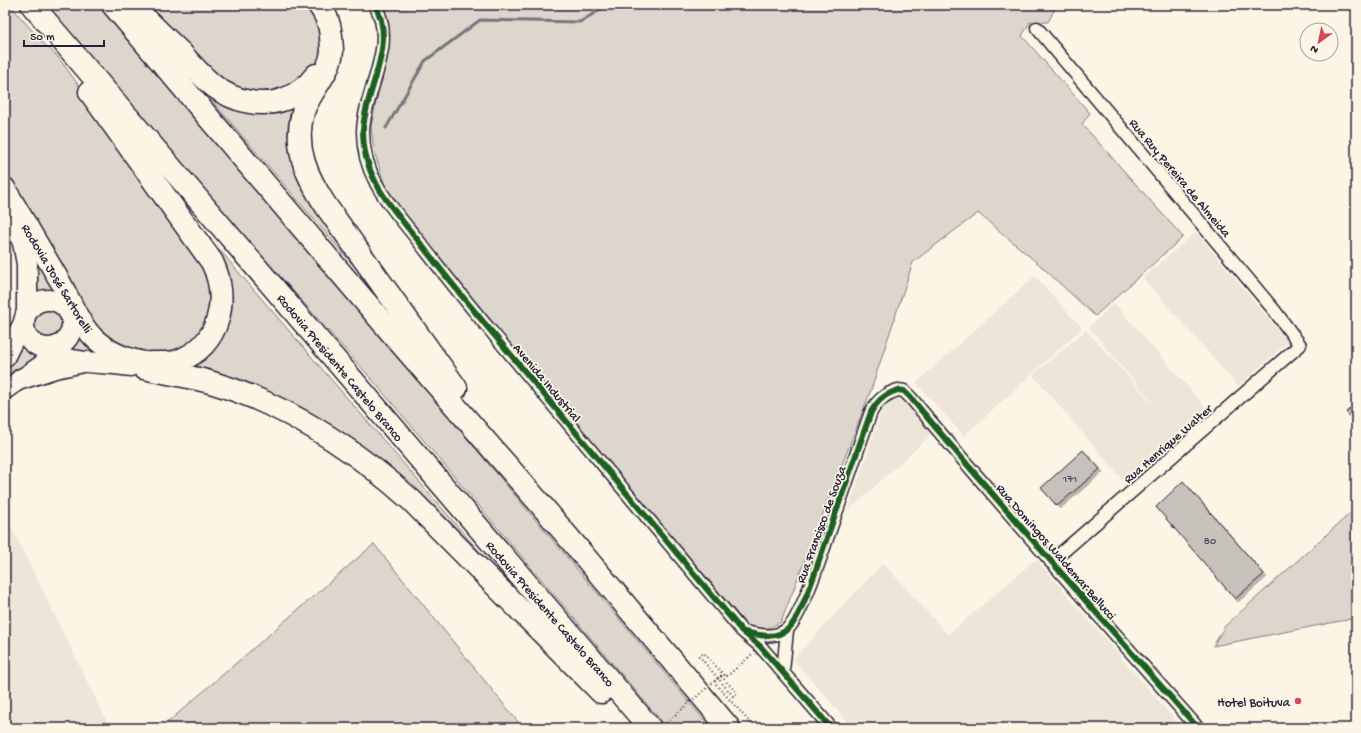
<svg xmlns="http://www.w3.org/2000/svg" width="1361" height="733" font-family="'Gochi Hand',sans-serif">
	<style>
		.built { fill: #ece5d8 }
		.green { fill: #dcd6cc; stroke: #7f7c84 }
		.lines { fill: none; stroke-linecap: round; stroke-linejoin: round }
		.stream { stroke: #78757e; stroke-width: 3 }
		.building { fill: #c6c1bb; stroke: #22223b; filter: url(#shadow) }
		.minor-casing { stroke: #22223b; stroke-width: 15 }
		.secondary-casing { stroke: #22223b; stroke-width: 21 }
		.primary-casing { stroke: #22223b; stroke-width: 23 }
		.motorway-casing { stroke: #22223b; stroke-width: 25 }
		.path { stroke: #22223b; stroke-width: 2; stroke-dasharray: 1 3; stroke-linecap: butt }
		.minor { stroke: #fcf5e5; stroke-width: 12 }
		.secondary { stroke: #fcf5e5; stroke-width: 18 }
		.primary { stroke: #fcf5e5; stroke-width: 20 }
		.motorway { stroke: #fcf5e5; stroke-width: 22 }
		.path-bridge { stroke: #22223b; stroke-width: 2; stroke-dasharray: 1 3; stroke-linecap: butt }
		.cycleway-casing { stroke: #fcf5e5; stroke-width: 8 }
		.cycleway { stroke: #1b5e20; stroke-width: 6 }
		.poi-dot { fill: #d1495b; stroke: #fcf5e5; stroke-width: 1.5 }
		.labels { text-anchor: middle; stroke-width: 3.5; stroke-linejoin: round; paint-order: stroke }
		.number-label { font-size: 11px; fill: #4b4a5b }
		.street-label { font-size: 13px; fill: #22223b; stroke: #fcf5e5 }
		.poi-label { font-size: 13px; fill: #22223b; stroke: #fcf5e5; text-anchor: end }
	</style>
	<defs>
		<filter id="shadow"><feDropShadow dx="3" dy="3" stdDeviation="0" flood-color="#0004"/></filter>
	</defs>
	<rect width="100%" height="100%" fill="#fcf5e5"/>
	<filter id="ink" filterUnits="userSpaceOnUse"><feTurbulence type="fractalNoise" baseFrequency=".025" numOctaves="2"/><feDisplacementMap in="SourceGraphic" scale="8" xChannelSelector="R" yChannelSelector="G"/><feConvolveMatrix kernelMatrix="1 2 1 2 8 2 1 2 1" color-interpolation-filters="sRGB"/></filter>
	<g filter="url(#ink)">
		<g class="built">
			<path d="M 1196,232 L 1288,342 L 1238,386 L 1143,278 Z"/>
			<path d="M 1035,276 L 1082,328 L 964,436 L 916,383 Z"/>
			<path d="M 1114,303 L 1207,409 L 1179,433 L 1180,434 L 1124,481 L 1033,375 L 1086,330 L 1167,420 L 1089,327 Z"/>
			<path d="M 892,399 L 905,399 L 932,434 L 848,511 L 883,407 Z"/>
			<path d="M 5,514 L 110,728 L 5,728 Z"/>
			<path d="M 1036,559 L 1182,728 L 853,728 L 793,659 L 883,563 L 948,635 Z"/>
		</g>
		<g class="green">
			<path d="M 5,5 L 10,5 L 43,43 L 58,57 L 196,246 L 216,290 L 204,335 L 168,359 L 108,345 L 5,184 Z"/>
			<path d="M 43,5 L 102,5 L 711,728 L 667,728 L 375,383 L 205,192 Z"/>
			<path d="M 138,5 L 313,5 L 325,45 L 316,70 L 286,95 L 235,94 Z"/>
			<path d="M 381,5 L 1057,5 L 1048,22 L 1030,22 L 1022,36 L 1090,113 L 1082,124 L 1183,237 L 1095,316 L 1041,266 L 978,213 L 913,262 L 871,390 L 781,622 C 767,629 760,633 746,624 L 465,292 L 402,211 L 384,183 L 376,157 L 373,143 L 371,127 L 386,53 Z"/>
			<path d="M 184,68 L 210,91 L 301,98 L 294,123 L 378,294 Z"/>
			<path d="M 170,190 L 235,268 L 522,601 L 399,483 L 186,373 L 226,311 Z"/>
			<path d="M 34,252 L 56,291 L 45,291 L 34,296 Z"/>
			<circle cx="49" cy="324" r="18"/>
			<path d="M 77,332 L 97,351 L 64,352 Z"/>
			<path d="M 23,339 L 32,349 L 47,357 L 5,382 L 5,375 L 14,358 Z"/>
			<path d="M 1356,508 L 1356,618 L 1213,646 L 1225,626 Z"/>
			<path d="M 374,544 L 523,728 L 161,728 Z"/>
		</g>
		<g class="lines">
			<path class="stream" d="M 386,128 L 425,61 L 480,20 L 580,22 L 608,5"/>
		</g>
		<g class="building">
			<path d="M 1356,403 L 1356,423 L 1346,412 Z"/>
			<path d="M 1083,450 L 1100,469 L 1057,506 L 1041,488 Z"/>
			<path d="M 1183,481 L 1264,574 L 1235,599 L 1156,507 Z"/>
		</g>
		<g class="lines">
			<defs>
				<g id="minor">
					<path d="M 375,5 C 398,46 364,90 363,132 C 363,149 368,168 376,183 C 385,201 404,223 417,239 C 444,274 472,309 501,343 C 581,439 662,535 742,631 L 760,646 L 831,728"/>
					<path d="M 1037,28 L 1274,310 L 1300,345 L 1051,562"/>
					<path d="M 745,632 C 759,635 774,639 786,630 C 801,620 823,550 830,530 C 844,491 857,451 871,412 C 878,400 885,394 898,390 L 904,391 L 911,398 C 1004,510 1102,619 1198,728"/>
					<path d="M 783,672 L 787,630"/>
				</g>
				<g id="secondary">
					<path d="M 5,358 L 24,320"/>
					<path d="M 5,390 L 47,361 L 53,355 L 61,344"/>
				</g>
				<g id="primary">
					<path d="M 5,188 C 24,220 42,251 61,283 C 71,301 79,323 94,338 C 108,351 126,359 145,362"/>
					<path d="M 15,224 L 23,243 L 27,264 L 27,311"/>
					<circle cx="48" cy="324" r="24"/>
					<path d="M 41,347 C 65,366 101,361 130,366"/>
					<path d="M 21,379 L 55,368 L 79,363"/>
				</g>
				<g id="motorway">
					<path d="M 32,5 L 650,728"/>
					<path d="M 113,5 L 396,338 L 542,506 L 729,728"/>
					<path d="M 132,5 C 148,21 164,37 180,52 C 191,64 202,77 215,87 C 234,101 261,108 285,99 C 297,94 308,86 316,75"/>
					<path d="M 319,5 C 326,14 330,25 331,36 C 331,41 332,47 332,51 C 330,74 310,90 303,112 C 293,148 307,177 326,206 L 456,388"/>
					<path d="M 90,92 L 212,262 C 230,299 220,346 178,361 C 170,364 160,363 151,363"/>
					<path d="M 144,368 C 166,373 188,376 210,382 C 285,404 353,448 411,500 L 601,692"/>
				</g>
			</defs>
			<use href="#minor" class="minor-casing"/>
			<use href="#secondary" class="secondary-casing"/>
			<use href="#primary" class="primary-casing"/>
			<use href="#motorway" class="motorway-casing"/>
			<g class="path">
				<path d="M 748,658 L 753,653"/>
				<path d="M 721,676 L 714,682 L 755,728"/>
				<path d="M 618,728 L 621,725 L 623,728"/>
			</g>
			<use href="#minor" class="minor"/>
			<use href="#secondary" class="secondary"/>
			<use href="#primary" class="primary"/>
			<use href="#motorway" class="motorway"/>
			<g class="path-bridge">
				<path d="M 721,676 L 737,693 L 733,696 L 699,656 L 704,653 L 723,674"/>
				<path d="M 660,728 L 723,674 L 726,677 L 748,658"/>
			</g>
			<defs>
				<g id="cycleway">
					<path d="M 375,5 C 398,46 364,90 363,132 C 363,149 368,168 376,183 C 385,201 404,223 417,239 C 444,274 472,309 501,343 C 581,439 662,535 742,631 L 760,646 L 831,728"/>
					<path d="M 744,632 C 758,635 775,640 788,629 C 801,618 817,567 823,549 C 839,504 855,458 871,412 C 878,400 885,394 898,390 L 904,391 L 911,398 C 1004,510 1102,619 1198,728"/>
				</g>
			</defs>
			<use href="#cycleway" class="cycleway-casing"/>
			<use href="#cycleway" class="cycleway"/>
		</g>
	</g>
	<circle class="poi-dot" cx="1298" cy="701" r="4"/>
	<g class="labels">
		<g class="number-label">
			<text x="1070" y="482">171</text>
			<text x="1210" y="544">80</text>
		</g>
		<g class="street-label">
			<text transform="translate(1181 177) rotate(50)" y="5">Rua Ruy Pereira de Almeida</text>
			<text transform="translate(58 278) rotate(59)" y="5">Rodovia José Sartorelli</text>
			<text transform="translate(341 367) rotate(50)" y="5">Rodovia Presidente Castelo Branco</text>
			<text transform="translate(548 382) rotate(50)" y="5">Avenida Industrial</text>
			<text transform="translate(1167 443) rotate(-41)" y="5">Rua Henrique Walter</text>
			<text transform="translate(820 524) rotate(-70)" y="5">Rua Francisco de Souza</text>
			<text transform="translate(1057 551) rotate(49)" y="5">Rua Domingos Waldemar Bellucci</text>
			<text transform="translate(551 613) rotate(49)" y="5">Rodovia Presidente Castelo Branco</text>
		</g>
		<g class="poi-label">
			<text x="1290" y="706">Hotel Boituva</text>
		</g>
	</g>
	<rect width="1361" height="733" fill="none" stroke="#fcf5e5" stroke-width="20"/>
	<rect x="10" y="10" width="1341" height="713" fill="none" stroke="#22223b" stroke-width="1.5" filter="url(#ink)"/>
	<g transform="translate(1319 42) rotate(213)"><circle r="19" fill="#fcf5e5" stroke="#a5a1a1"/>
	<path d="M0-3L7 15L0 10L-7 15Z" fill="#d1495b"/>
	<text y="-6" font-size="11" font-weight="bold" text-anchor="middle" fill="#22223b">N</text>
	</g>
	<path d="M24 40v6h80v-6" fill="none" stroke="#22223b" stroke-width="2"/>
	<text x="30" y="40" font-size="12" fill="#22223b" stroke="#fcf5e5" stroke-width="3" paint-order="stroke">50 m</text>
</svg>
